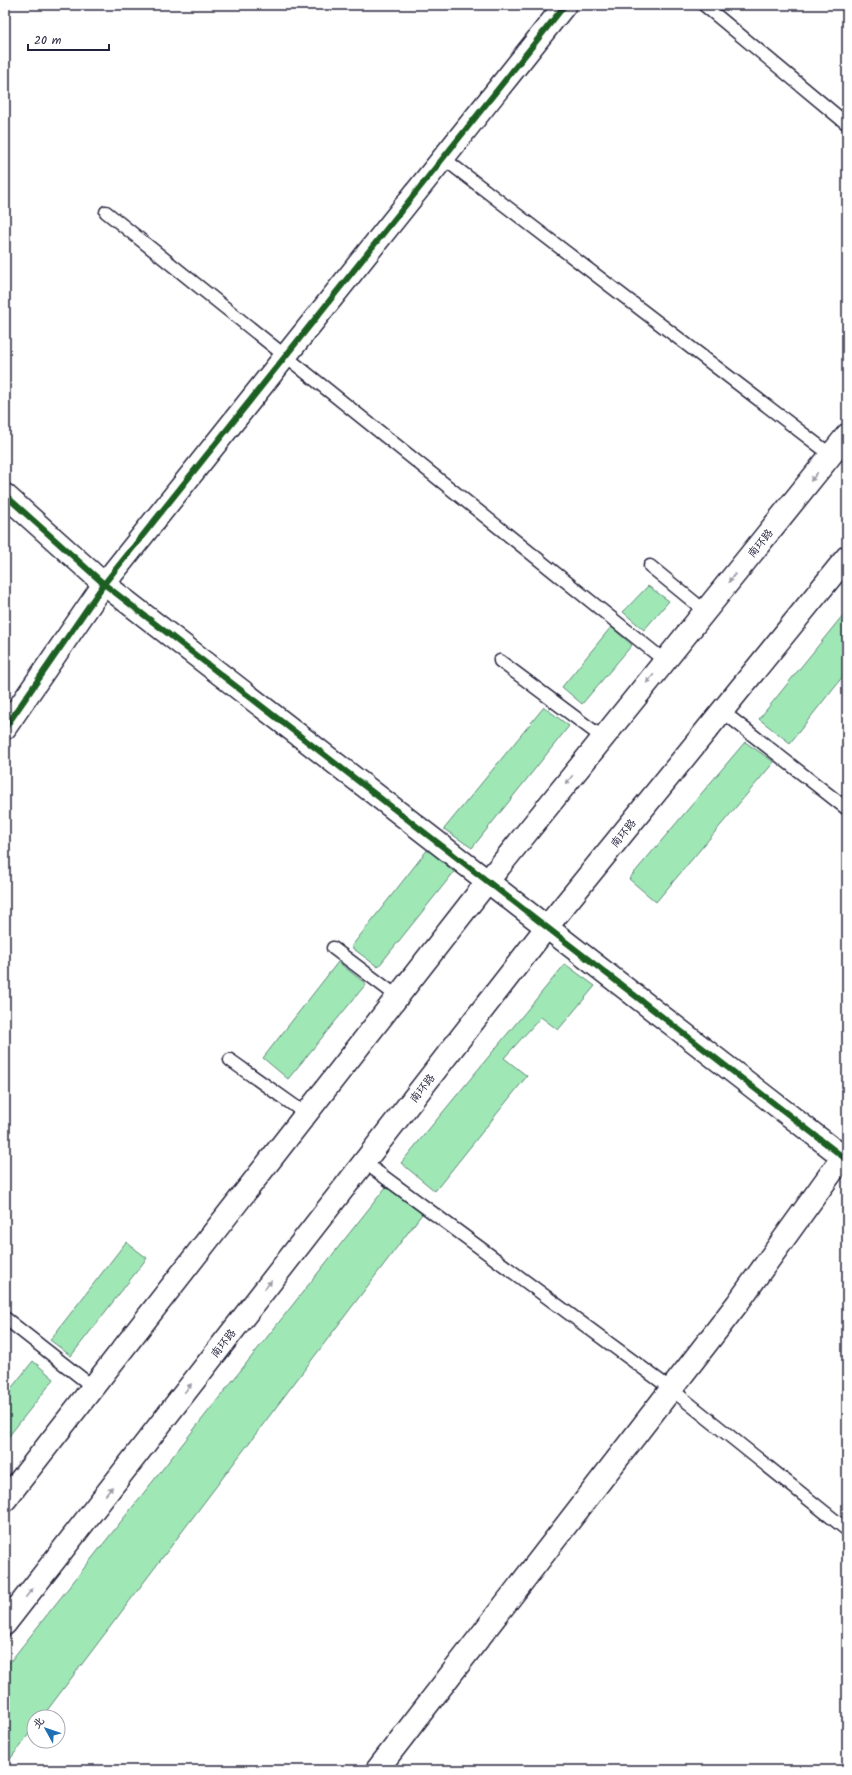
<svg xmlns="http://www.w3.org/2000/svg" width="852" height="1775" font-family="Kalam,'LXGW WenKai TC',sans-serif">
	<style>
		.green { fill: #9fe8b6; stroke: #608578 }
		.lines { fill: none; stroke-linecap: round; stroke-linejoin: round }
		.lane-casing { stroke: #22223b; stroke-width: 15 }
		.street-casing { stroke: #22223b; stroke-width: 25 }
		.highway-casing { stroke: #22223b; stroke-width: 25 }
		.lane { stroke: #fff; stroke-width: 12 }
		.street { stroke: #fff; stroke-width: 22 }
		.highway { stroke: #fff; stroke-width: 22 }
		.cycleway-casing { stroke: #fff; stroke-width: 8 }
		.cycleway { stroke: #1b5e20; stroke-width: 6 }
		.oneway { fill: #9c9ca7 }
		.labels { text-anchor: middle; stroke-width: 4; stroke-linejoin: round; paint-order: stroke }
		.street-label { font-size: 11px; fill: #22223b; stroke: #fff }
	</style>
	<rect width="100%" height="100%" fill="#fff"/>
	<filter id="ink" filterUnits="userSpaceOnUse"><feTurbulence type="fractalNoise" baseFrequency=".025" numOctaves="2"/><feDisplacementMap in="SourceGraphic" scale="8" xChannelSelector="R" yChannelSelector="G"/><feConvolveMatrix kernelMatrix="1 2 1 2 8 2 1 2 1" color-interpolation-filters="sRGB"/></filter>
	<g filter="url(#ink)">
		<g class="green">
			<path d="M 648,586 L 669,601 L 644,630 L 623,612 Z"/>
			<path d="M 847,610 L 847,671 L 790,743 L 759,719 Z"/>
			<path d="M 611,627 L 632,645 L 582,704 L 562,687 Z"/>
			<path d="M 544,707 L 569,726 L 472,848 L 444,829 Z"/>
			<path d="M 745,742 L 774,762 L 656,902 L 629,879 Z"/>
			<path d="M 428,849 L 454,872 L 378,967 L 351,947 Z"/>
			<path d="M 338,962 L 366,984 L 288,1079 L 263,1058 Z"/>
			<path d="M 565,964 L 595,986 L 558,1030 L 541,1017 L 504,1058 L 527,1076 L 435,1191 L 401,1163 Z"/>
			<path d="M 386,1187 L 422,1214 L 42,1717 L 34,1717 L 34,1727 L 5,1766 L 5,1668 Z"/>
			<path d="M 126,1242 L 147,1258 L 71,1356 L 50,1340 Z"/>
			<path d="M 33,1361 L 54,1379 L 5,1441 L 5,1396 Z"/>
		</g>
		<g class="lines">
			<defs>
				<g id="lane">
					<path d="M 704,5 L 847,124"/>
					<path d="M 443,158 L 831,455"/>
					<path d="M 106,212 L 665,661"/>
					<path d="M 650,566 L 705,611"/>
					<path d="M 500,661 L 603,738"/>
					<path d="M 722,711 L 847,809"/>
					<path d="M 333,948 L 398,997"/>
					<path d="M 230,1060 L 306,1114"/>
					<path d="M 364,1162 L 671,1389 L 847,1530"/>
					<path d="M 5,1318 L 93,1387"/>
				</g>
				<g id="street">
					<path d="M 5,495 L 104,584 L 847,1160"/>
					<path d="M 5,728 L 104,584 L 565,5"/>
					<path d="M 377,1770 L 737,1304 L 847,1151"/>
				</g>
				<g id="highway">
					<path d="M 5,1500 L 487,882 L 847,435"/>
					<path d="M 5,1624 L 546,928 L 847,557"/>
				</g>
			</defs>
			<use href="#lane" class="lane-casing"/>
			<use href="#street" class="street-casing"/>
			<use href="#highway" class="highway-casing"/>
			<use href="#lane" class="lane"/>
			<use href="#street" class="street"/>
			<use href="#highway" class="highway"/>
			<defs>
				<g id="cycleway">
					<path d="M 5,495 L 104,584 L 847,1160"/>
					<path d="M 5,728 L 104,584 L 565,5"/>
				</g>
			</defs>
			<use href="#cycleway" class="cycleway-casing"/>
			<use href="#cycleway" class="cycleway"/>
		</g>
		<defs><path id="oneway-solid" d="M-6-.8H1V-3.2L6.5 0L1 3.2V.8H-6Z"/></defs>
		<g class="oneway">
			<use href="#oneway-solid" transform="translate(814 477) rotate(129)"/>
			<use href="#oneway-solid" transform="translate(732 578) rotate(129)"/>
			<use href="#oneway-solid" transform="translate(650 679) rotate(129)"/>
			<use href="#oneway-solid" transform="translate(569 780) rotate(129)"/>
			<use href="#oneway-solid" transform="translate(268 1285) rotate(-52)"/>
			<use href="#oneway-solid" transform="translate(188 1388) rotate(-52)"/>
			<use href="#oneway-solid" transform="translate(109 1491) rotate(-52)"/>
			<use href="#oneway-solid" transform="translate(29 1593) rotate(-52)"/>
		</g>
	</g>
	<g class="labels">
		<g class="street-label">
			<text transform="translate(760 543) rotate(-51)" y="4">南环路</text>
			<text transform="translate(623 833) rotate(-51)" y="4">南环路</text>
			<text transform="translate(422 1088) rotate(-52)" y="4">南环路</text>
			<text transform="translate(223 1343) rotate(-52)" y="4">南环路</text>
		</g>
	</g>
	<rect width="852" height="1775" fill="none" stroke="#fff" stroke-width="20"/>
	<rect x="10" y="10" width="832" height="1755" fill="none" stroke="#22223b" stroke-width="1.5" filter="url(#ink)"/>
	<g transform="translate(46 1729) rotate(310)"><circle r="19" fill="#ffffff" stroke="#a7a7b1"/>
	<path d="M0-3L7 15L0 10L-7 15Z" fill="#1f6fb2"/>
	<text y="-6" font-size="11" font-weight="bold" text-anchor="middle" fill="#22223b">北</text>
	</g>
	<path d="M28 44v6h81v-6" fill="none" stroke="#22223b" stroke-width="2"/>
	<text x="34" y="44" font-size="12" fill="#22223b" stroke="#ffffff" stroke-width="3" paint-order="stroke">20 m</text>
</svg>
